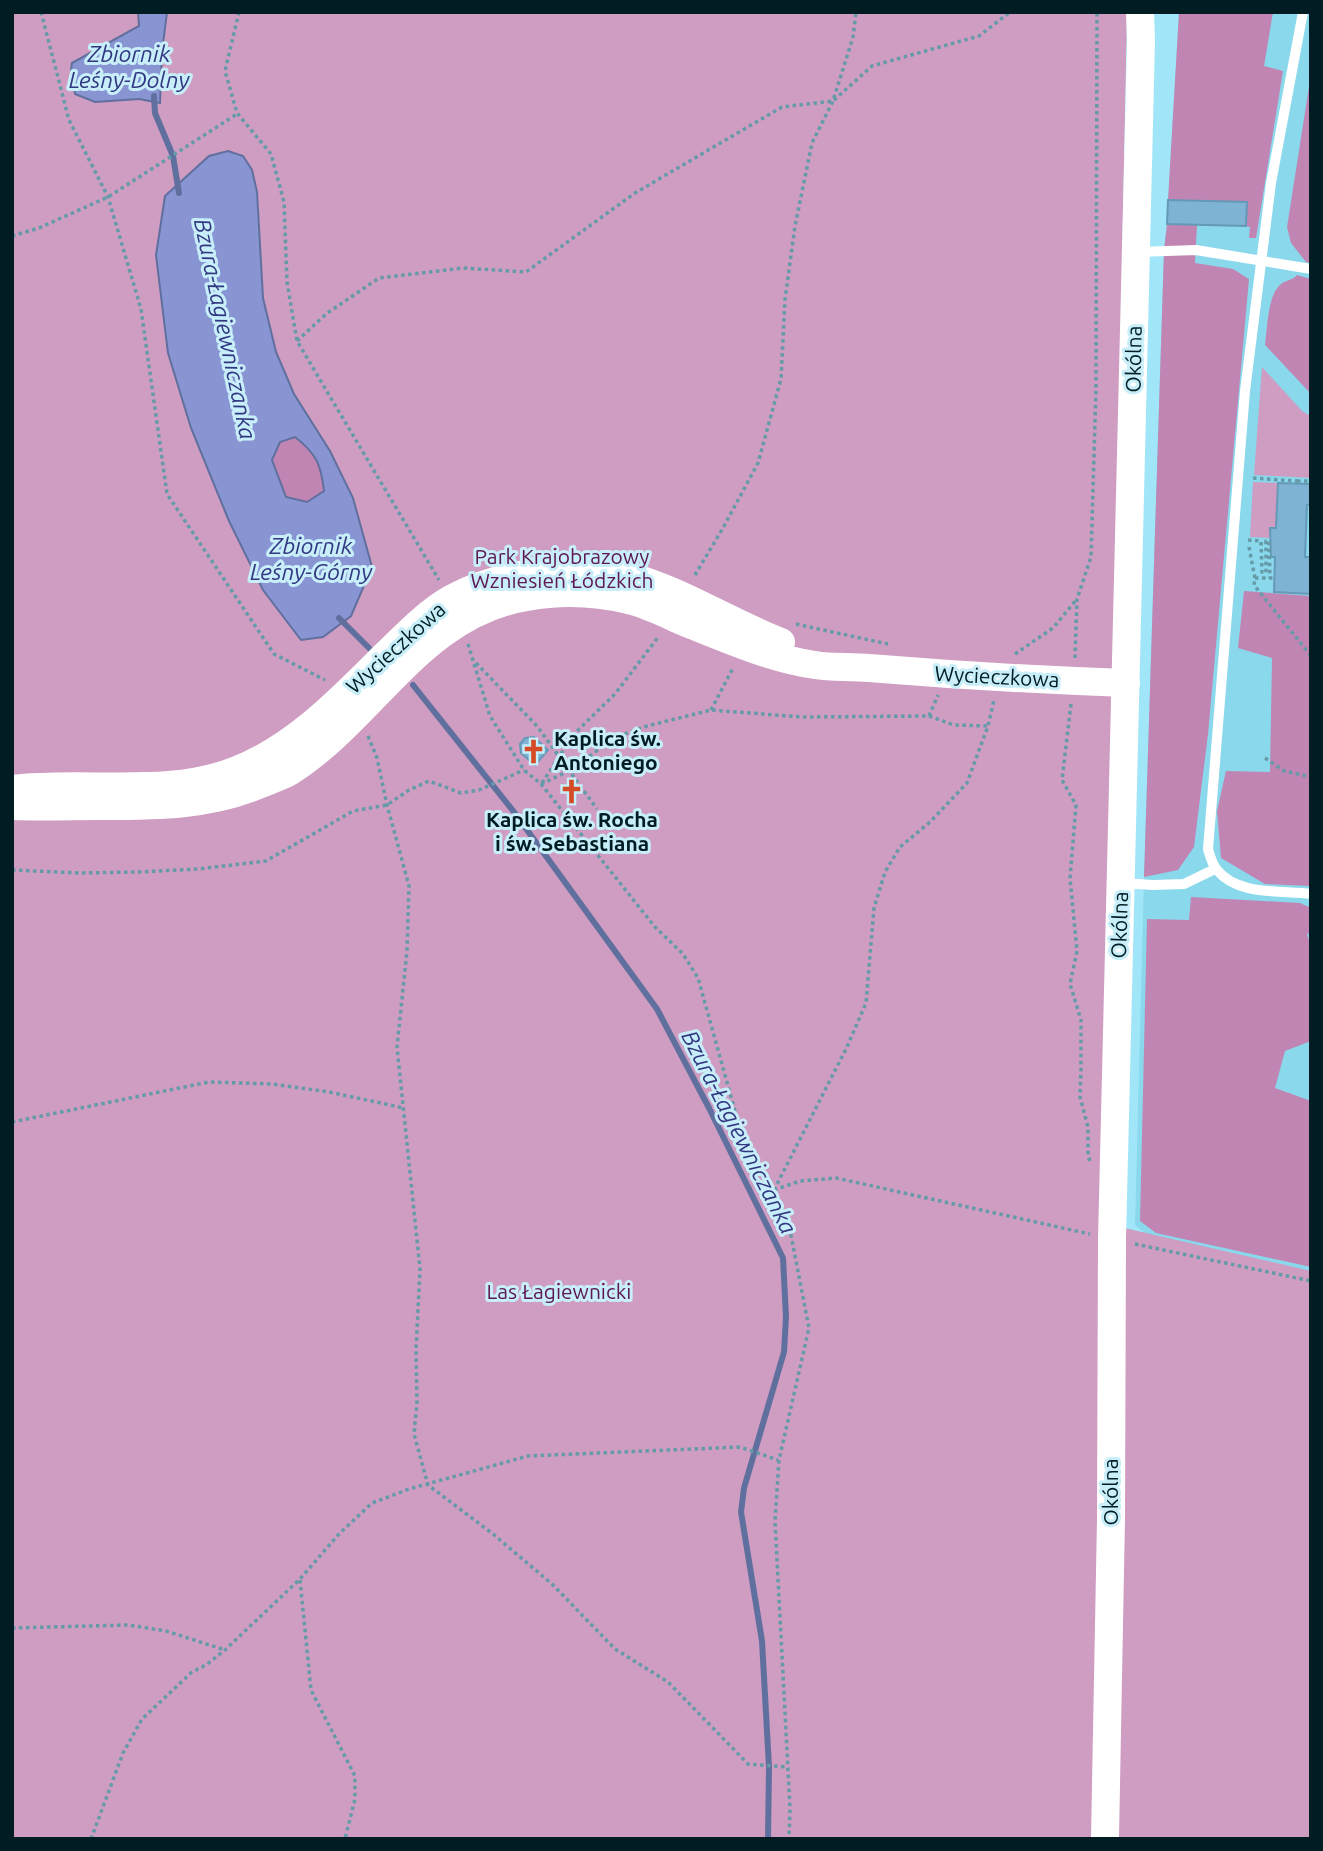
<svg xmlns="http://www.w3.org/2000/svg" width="1323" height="1851" font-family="Ubuntu,sans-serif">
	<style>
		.built { fill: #8ad8ec }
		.green { fill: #cf9cc2 }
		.forest { fill: #c085b2 }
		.water { fill: #8994d3; stroke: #60709e; stroke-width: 2; fill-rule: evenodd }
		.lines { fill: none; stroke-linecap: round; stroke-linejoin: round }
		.stream { stroke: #60709e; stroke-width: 6 }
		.building { fill: #7eb3d3; stroke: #6599b8; stroke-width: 2 }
		.path { stroke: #659aa8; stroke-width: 3.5; stroke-dasharray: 3.5 3.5; stroke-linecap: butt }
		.service { stroke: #fff; stroke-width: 10 }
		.tertiary { stroke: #fff; stroke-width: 28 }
		.labels { text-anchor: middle; stroke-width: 6; stroke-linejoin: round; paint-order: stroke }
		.street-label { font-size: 21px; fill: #011c23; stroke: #c7eef9 }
		.park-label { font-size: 21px; fill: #5e1751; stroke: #c7eef9 }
		.poi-label { font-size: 21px; font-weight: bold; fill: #011c23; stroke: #c7eef9; text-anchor: start }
		.water-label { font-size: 23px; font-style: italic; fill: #323782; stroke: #c7eef9 }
	</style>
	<rect width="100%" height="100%" fill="#a1e6f8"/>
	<path class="built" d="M 1179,12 L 1311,12 L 1311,1272 L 1150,1237 L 1135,1225 L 1144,877 L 1164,250 L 1167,224 Z"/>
	<g class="green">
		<path d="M 12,12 L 1127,12 L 1103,1223 L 1311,1271 L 1311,1839 L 12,1839 Z"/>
		<path d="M 1262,367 L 1302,411 L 1311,416 L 1311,478 L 1254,475 Z"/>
		<path d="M 1253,482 L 1278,483 L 1276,528 L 1270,528 L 1270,538 L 1250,537 Z"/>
	</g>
	<g class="forest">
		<path d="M 1179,12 L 1273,12 L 1264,66 L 1283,71 L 1256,238 L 1249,238 L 1250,227 L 1246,226 L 1247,202 L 1168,200 Z"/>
		<path d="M 1311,74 L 1311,263 L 1306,262 L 1291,243 L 1287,227 Z"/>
		<path d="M 1167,224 L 1197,225 L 1195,263 L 1233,269 L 1249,279 L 1208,734 L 1194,847 L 1178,870 L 1144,877 L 1164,250 Z"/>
		<path d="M 1297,275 L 1311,279 L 1311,394 L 1265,345 C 1267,329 1268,297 1279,286 C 1284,280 1292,281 1297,275 Z"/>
		<path d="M 295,437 C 318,454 320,465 324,491 L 307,502 L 286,498 L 272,460 L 280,442 Z"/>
		<path d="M 1244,591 L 1311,596 L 1311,886 L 1265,884 L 1221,858 L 1217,811 L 1226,771 L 1270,772 L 1272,658 L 1238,648 Z"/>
		<path d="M 1191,897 L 1300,903 L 1311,908 L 1311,933 L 1307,934 L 1311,946 L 1311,1041 L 1285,1051 L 1275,1088 L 1311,1101 L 1311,1267 L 1156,1233 L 1140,1221 L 1147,919 L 1189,920 Z"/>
	</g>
	<g class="water">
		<path d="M 138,12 L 167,12 L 162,52 L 160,103 L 139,99 L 95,102 L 75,94 L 71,70 L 72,63 L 139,26 Z"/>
		<path d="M 228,151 L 243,156 L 252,170 L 257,192 L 263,298 L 276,352 L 294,394 L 330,451 L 353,498 L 372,567 L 351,616 L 323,637 L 301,640 L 263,590 L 229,521 L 191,428 L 168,353 L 156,255 L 165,196 L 209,156 ZM 295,437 C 317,454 321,465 324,491 L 307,502 L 286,497 L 272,460 L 280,442 Z"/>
	</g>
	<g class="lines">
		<g class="stream">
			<path d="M 154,96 L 155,113 L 173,156 L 179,193"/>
			<path d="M 339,618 L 370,649"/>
			<path d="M 413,685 L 514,812 L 657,1009 L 709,1108 L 783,1258 L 786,1317 L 784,1352 L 744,1488 L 741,1512 L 762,1641 L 769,1767 L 768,1839"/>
		</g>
	</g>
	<g class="building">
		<path d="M 1168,200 L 1247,202 L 1246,226 L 1167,224 Z"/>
		<path d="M 1278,483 L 1311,484 L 1311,505 L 1307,505 L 1305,557 L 1311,557 L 1311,594 L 1274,592 L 1275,557 L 1271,557 L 1270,528 L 1276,528 Z"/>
		<path d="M 534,737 L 548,750 L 535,765 L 521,753 L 520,744 L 525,738 Z"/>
	</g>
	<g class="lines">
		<g class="path">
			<path d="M 41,12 L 69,120 L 108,197 L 141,309 L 167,494 L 274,654 L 325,680"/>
			<path d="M 239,12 L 225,71 L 237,113 L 271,154 L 284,202 L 287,282 L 297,341 L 439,580"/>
			<path d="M 12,236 L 39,228 L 108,197 L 237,114"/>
			<path d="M 297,341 L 326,314 L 379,278 L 463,268 L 526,272 L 635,193 L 782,107 L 833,101 L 872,66 L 979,36 L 1010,12"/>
			<path d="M 1253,478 L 1297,481 L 1297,483"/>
			<path d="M 1297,481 L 1311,481"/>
			<path d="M 1248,540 L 1261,541 L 1262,572 L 1266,573 L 1266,541 L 1269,541 L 1270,578"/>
			<path d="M 1249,547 L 1255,578 L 1254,585 L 1311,656"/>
			<path d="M 695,575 L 723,528 L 758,463 L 781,379 L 785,300 L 795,226 L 812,143 L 833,101 L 853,37 L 856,12"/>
			<path d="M 1255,578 L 1275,578"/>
			<path d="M 796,624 L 888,644"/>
			<path d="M 468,644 L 490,716 L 524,770 L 541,784 L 655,927 L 683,954 L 698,978 L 745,1147 L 774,1190 L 789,1225 L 809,1328 L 779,1460 L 775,1521 L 790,1808 L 789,1839"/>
			<path d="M 1015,654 L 1053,628 L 1077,599"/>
			<path d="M 1075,658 L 1077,599 L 1091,557 L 1096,388 L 1097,12"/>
			<path d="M 476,663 L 537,726 L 597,809"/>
			<path d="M 1071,704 L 1062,780 L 1076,805 L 1070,878 L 1077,951 L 1070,984 L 1081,1020 L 1081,1070 L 1080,1097 L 1088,1127 L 1088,1156 L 1090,1161"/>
			<path d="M 711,710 L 733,668"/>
			<path d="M 929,716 L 938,695"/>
			<path d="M 368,736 L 377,758 L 387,805 L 409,886 L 407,951 L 397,1047 L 420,1269 L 416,1351 L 417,1402 L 414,1434 L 428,1485 L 493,1534 L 552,1584 L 615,1649 L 668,1682 L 748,1764 L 787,1767"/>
			<path d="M 1265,758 L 1284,771 L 1311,777"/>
			<path d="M 542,783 L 574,734 L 615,694 L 659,636"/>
			<path d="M 541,784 L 569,771 L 616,737 L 647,726 L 711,710 L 802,717 L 929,716 L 954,725 L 988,726"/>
			<path d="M 12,870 L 81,873 L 138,872 L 198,869 L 266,861 L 353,811 L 387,805 L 409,790 L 429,781 L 461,793 L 479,790 L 524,770"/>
			<path d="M 12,1122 L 209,1082 L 272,1084 L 329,1092 L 404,1108"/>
			<path d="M 774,1190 L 847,1047 L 866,1003 L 874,908 L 885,872 L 900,847 L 930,822 L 967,783 L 988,726 L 994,700"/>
			<path d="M 774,1190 L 800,1181 L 836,1178 L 1090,1234"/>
			<path d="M 1135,1244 L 1311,1281"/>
			<path d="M 300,1580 L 311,1690 L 355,1776 L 355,1799 L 345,1839"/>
			<path d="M 12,1628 L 128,1625 L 166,1631 L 225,1650"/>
			<path d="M 91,1839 L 123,1753 L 142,1719 L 192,1672 L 206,1665 L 225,1650 L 300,1579 L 339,1534 L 372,1503 L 409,1489 L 528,1456 L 740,1447 L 778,1460"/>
		</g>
		<g class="service">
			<path d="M 1303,12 L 1271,183 L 1245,391 L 1208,849 C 1210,856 1212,864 1217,870 C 1238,896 1281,890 1311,894"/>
			<path d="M 1137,252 L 1196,250 L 1311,269"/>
			<path d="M 1122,883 L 1153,885 L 1184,884 L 1215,869"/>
		</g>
		<g class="tertiary">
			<path d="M 12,789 C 86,780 168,798 237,770 C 295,747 340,700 383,657 C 404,637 425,614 451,599 C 497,573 574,562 626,575 C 681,590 729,622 781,642"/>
			<path d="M 12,806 C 42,807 72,806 102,806 C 157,806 210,806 261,784 C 270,780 280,777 289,772 C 374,719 420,614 527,597 C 560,591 595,592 628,600 C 647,604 666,614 684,622 C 727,639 769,658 815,665 C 832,668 851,666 869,668 C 954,675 1040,680 1126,683"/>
			<path d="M 1105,1839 L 1111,1518 L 1112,1239 L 1141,40 L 1140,12"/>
		</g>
	</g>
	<defs>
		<symbol id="church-bare" viewBox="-9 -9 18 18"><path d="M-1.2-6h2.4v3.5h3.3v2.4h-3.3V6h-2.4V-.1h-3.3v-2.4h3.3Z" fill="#d54b25" stroke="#c7eef9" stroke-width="2.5" paint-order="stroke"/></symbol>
	</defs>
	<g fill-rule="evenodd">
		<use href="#church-bare" x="516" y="734" width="35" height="35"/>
		<use href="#church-bare" x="554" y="774" width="35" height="35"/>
	</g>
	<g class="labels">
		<g class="street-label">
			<text transform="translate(1134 359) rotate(-89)" y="7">Okólna</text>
			<text transform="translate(396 648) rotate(-42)" y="7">Wycieczkowa</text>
			<text transform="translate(997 677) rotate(3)" y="7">Wycieczkowa</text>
			<text transform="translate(1120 925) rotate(-88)" y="7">Okólna</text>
			<text transform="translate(1111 1492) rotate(-90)" y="7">Okólna</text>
		</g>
		<g class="park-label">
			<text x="562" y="564">Park Krajobrazowy<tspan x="562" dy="24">Wzniesień Łódzkich</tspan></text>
			<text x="559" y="1299">Las Łagiewnicki</text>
		</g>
		<g class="poi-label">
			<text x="554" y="746">Kaplica św.<tspan x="554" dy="24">Antoniego</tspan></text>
			<text x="572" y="827" text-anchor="middle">Kaplica św. Rocha<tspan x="572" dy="24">i św. Sebastiana</tspan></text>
		</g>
		<g class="water-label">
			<text x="129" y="62">Zbiornik<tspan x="129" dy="26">Leśny-Dolny</tspan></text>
			<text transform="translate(225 329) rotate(78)" y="8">Bzura-Łagiewniczanka</text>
			<text x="311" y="554">Zbiornik<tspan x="311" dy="26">Leśny-Górny</tspan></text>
			<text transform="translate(739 1132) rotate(63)" y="8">Bzura-Łagiewniczanka</text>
		</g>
	</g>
	<rect width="1323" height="1851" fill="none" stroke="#011c23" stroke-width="28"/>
</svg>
